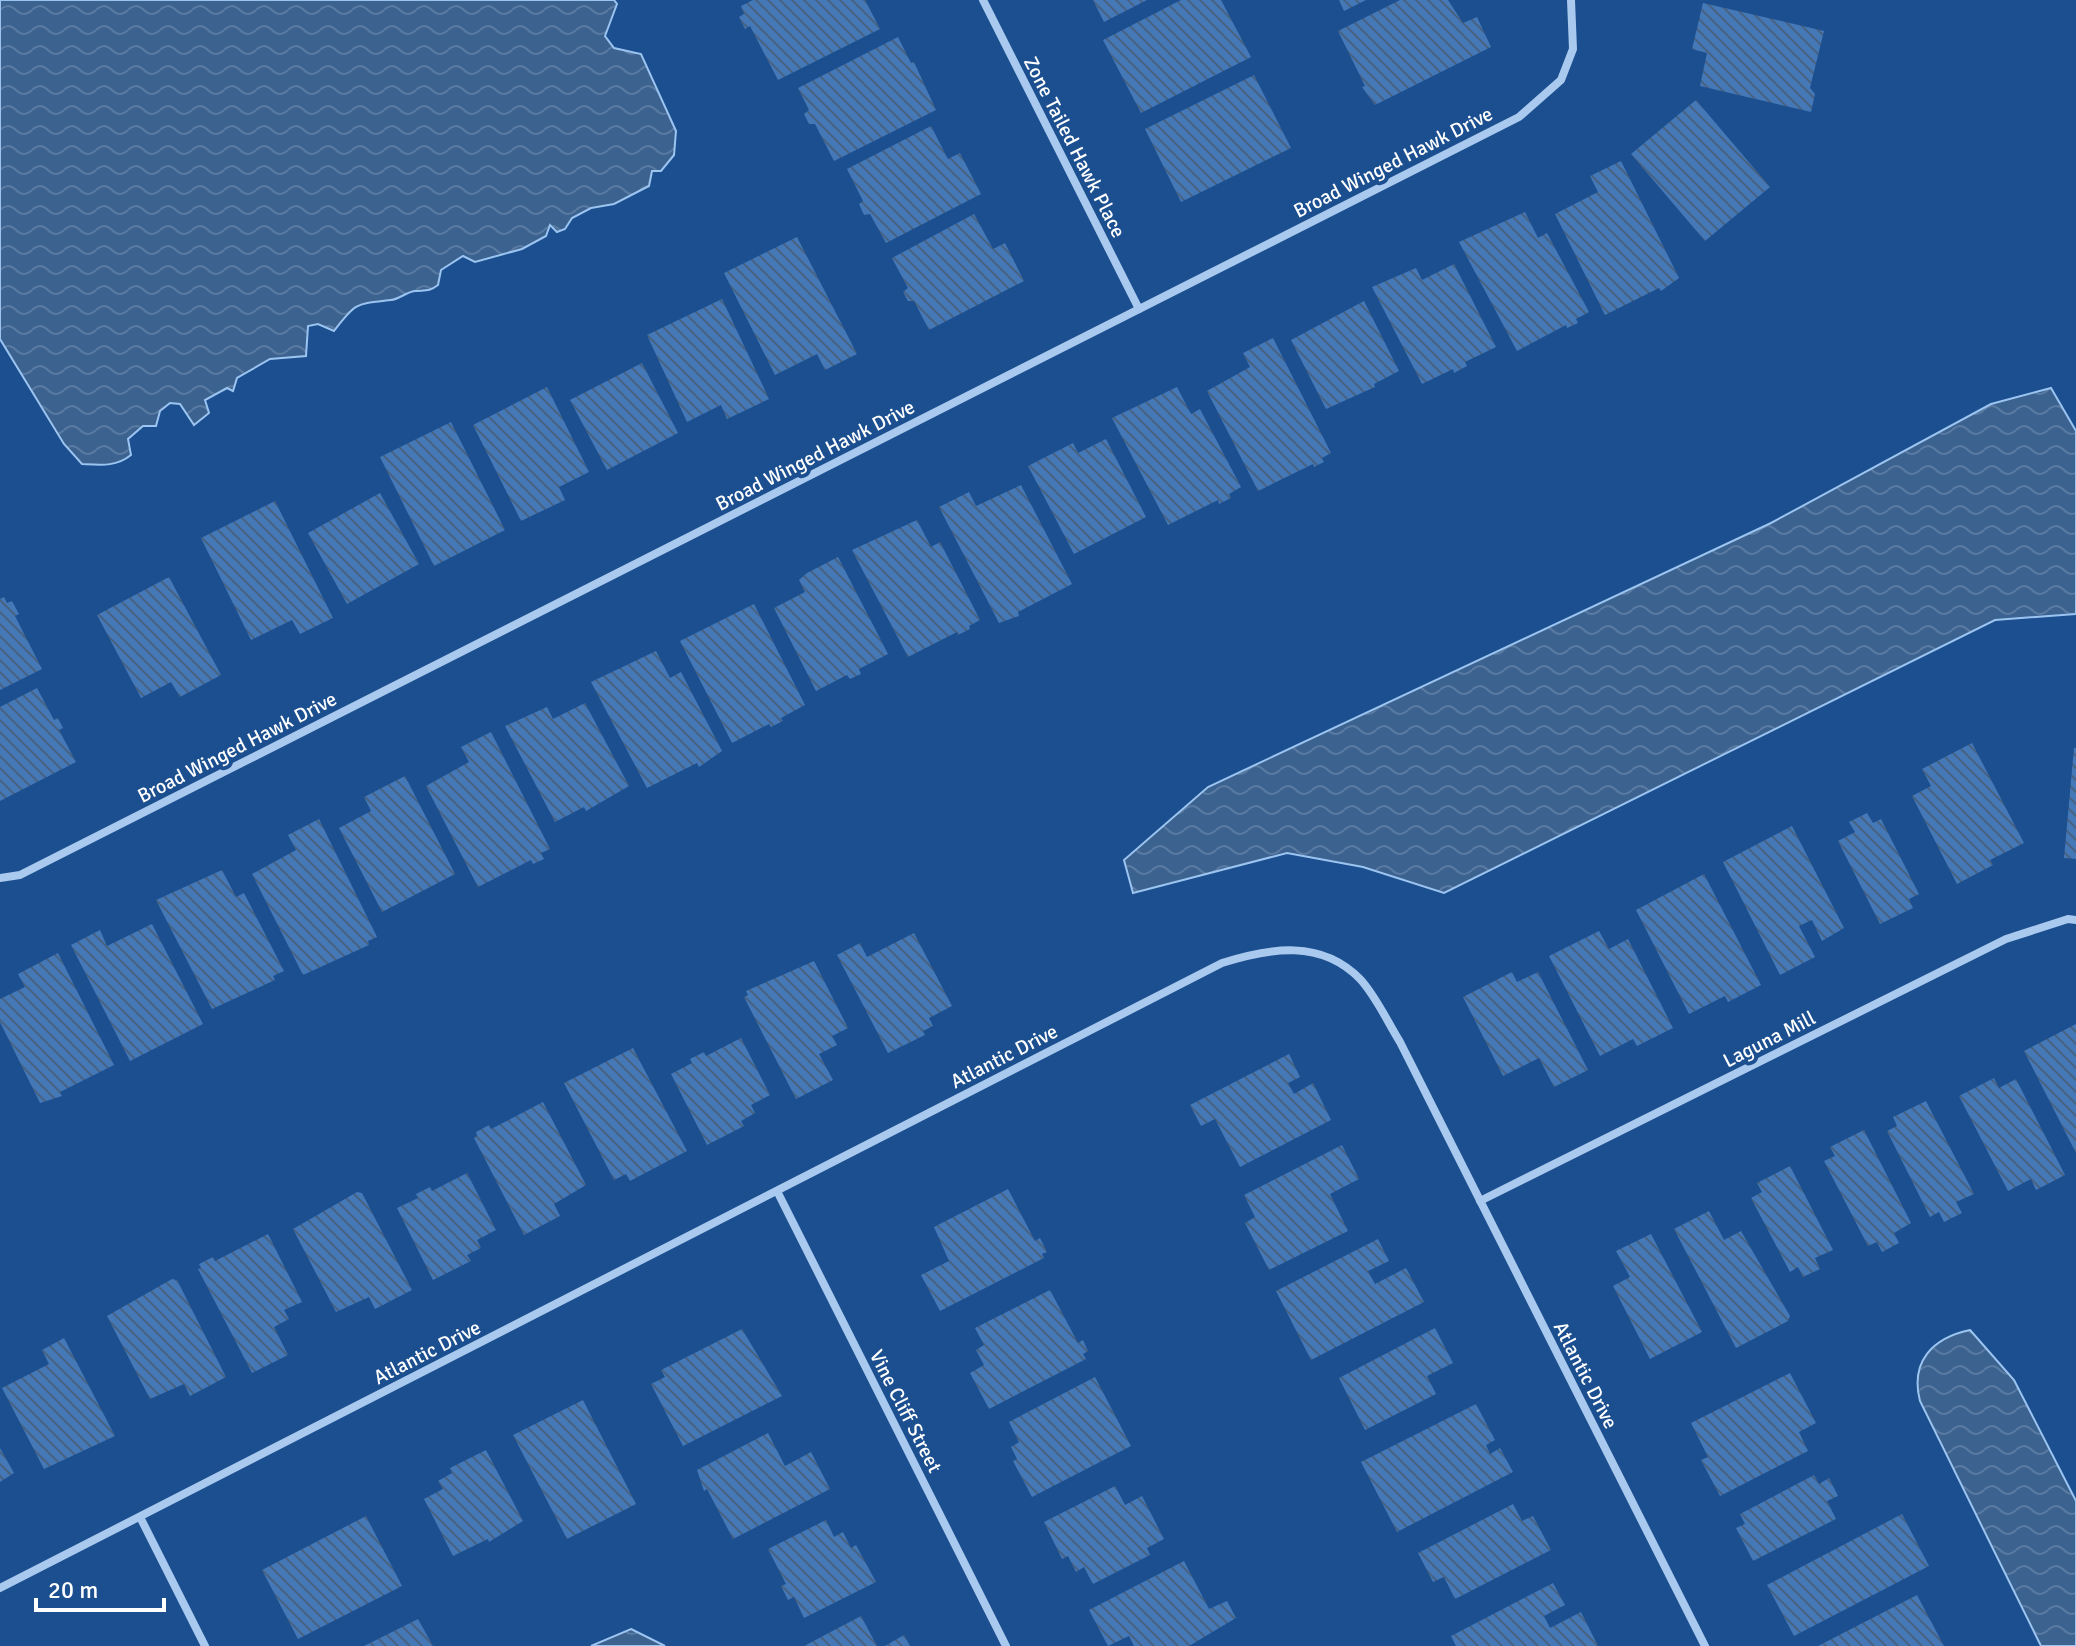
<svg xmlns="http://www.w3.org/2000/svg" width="2076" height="1646" font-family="Signika,sans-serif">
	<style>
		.water { fill: url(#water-waves); stroke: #9cc4f0; stroke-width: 2 }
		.building { fill: url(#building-back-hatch) }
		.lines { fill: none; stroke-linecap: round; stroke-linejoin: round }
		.minor { stroke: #a9c9ee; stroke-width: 8 }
		.labels { text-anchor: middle; stroke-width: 8; stroke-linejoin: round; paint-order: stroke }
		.street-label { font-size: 20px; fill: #fff; stroke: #1b4f8f }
	</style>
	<defs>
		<pattern id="water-waves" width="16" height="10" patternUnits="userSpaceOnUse" patternTransform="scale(2)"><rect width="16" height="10" fill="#3c6290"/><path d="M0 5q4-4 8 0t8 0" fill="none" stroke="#597aa1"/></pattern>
		<pattern id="building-back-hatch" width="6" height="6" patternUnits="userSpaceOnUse" patternTransform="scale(2)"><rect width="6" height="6" fill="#4478b7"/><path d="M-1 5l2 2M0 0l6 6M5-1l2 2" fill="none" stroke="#486282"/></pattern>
	</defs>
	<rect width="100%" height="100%" fill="#1b4f8f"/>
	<g class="water">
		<path d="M 0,0 L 614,0 L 617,4 L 605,36 L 614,48 L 641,54 L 676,131 L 674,155 L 661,171 L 652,171 L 649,186 L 614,204 L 591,208 L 572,218 L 565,229 L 557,232 L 550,225 L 546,236 L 522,249 L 475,262 L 463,256 L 441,270 L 438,285 C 429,292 425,290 415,291 C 406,292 400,299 391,300 C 356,304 356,302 334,331 L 318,324 L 308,326 L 306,356 L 270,359 L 237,378 L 233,391 L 227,388 L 205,400 L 209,413 L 194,425 L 180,404 L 170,403 L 160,411 L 156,426 L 143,426 L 128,439 L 131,455 C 116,467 101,465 82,464 L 64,444 L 0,339 Z"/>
		<path d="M 2051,388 L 2076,431 L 2076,614 L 1995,620 L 1444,893 L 1363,867 L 1287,853 L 1133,893 L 1124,860 L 1208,787 L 1771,523 L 1991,404 Z"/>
		<path d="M 1970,1330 L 2014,1380 L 2076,1501 L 2076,1646 L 2041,1646 L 1920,1401 C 1910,1362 1932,1338 1970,1330 Z"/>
		<path d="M 631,1629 L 665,1646 L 591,1646 Z"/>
	</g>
	<g class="building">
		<path d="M 753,0 L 865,0 L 880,29 L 778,80 L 750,26 L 745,29 L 739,17 L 744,14 L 741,6 Z"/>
		<path d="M 1093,0 L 1147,0 L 1104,22 Z"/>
		<path d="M 1181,0 L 1221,0 L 1251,57 L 1141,113 L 1103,40 Z"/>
		<path d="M 1339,0 L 1366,0 L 1344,11 Z"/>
		<path d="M 1400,0 L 1448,0 L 1463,23 L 1477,17 L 1491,47 L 1375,105 L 1362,87 L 1365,86 L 1338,31 Z"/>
		<path d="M 1703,3 L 1824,31 L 1810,88 L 1815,94 L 1811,112 L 1700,86 L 1707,53 L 1692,49 Z"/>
		<path d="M 898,37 L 911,63 L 914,62 L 936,110 L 834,161 L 815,124 L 809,124 L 804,114 L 809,110 L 798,88 Z"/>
		<path d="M 1254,75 L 1291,148 L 1181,202 L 1145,129 Z"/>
		<path d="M 1696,100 L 1770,187 L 1705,241 L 1631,154 Z"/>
		<path d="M 931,126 L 948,159 L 960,153 L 981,194 L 886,243 L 870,214 L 864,215 L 859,204 L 863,201 L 847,169 Z"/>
		<path d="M 1621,161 L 1679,278 L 1661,291 L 1659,288 L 1605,315 L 1555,214 L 1598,192 L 1590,176 Z"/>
		<path d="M 1525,212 L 1538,238 L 1547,233 L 1589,312 L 1576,319 L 1578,323 L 1567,328 L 1566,325 L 1517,351 L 1459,242 Z"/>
		<path d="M 974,214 L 993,249 L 1005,243 L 1024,281 L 929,330 L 914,301 L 908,301 L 903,292 L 908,288 L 892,258 Z"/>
		<path d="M 797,237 L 857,354 L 825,370 L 817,354 L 775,375 L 724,273 Z"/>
		<path d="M 1454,264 L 1496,347 L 1465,362 L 1467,366 L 1454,373 L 1453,369 L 1422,384 L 1372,287 L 1416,268 L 1422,280 Z"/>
		<path d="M 722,299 L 769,399 L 727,419 L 721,405 L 687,422 L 647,335 Z"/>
		<path d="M 1364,301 L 1399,371 L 1374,384 L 1375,387 L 1326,409 L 1291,340 Z"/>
		<path d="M 1273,338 L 1331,453 L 1322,458 L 1324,462 L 1314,467 L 1313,464 L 1258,491 L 1207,391 L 1250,367 L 1243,353 Z"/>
		<path d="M 642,363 L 678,433 L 607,470 L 570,400 Z"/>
		<path d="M 547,387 L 589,472 L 559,487 L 565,500 L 521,521 L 473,425 Z"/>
		<path d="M 1177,387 L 1191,414 L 1200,409 L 1241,487 L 1229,494 L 1231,498 L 1219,504 L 1218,500 L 1168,525 L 1112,418 Z"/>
		<path d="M 451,422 L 505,530 L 434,566 L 380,457 Z"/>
		<path d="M 1106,439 L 1146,517 L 1074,554 L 1028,466 L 1073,443 L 1078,453 Z"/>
		<path d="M 1021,485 L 1072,584 L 1018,612 L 1019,616 L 999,623 L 939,507 L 969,492 L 976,506 Z"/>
		<path d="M 380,493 L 419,564 L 347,604 L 308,533 Z"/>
		<path d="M 275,501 L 333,618 L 300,634 L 292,620 L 251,640 L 201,538 Z"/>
		<path d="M 917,520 L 931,547 L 940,542 L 980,620 L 969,626 L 970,629 L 958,635 L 957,632 L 908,657 L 852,550 Z"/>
		<path d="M 838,557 L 888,654 L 859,669 L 861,674 L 850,679 L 847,675 L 816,691 L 774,608 L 805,592 L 799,580 L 807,573 Z"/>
		<path d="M 169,577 L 221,675 L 180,697 L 171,682 L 141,698 L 97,615 Z"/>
		<path d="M 4,597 L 7,603 L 12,601 L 19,614 L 15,616 L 42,669 L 0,690 L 0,599 Z"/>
		<path d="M 754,604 L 805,705 L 781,718 L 783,721 L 771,727 L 769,724 L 732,743 L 680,641 Z"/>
		<path d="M 656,651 L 670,678 L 681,672 L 722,751 L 699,767 L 697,763 L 647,788 L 591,682 Z"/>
		<path d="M 37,688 L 54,720 L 58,718 L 63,728 L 59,730 L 76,762 L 0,801 L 0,707 Z"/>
		<path d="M 585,703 L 629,786 L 586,811 L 584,807 L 555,822 L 505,726 L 547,707 L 553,719 Z"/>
		<path d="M 491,732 L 550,849 L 541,853 L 544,859 L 533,864 L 531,860 L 478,887 L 426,786 L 469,762 L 461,747 Z"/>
		<path d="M 1972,743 L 2024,843 L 1990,860 L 1993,865 L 1957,884 L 1912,796 L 1931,786 L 1922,769 Z"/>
		<path d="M 2074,748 L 2076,748 L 2076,859 L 2064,858 Z"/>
		<path d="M 405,776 L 455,874 L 382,912 L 339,828 L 371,811 L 364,797 Z"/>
		<path d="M 1867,813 L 1873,823 L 1881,819 L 1919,894 L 1909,899 L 1913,908 L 1880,924 L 1838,841 L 1855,832 L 1849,822 Z"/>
		<path d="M 319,819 L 377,937 L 368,941 L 369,945 L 303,975 L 252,874 L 296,850 L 288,835 Z"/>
		<path d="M 1792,826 L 1844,928 L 1822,941 L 1812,920 L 1799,926 L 1815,957 L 1780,975 L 1723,862 Z"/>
		<path d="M 222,870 L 236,897 L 244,893 L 284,971 L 273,976 L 275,980 L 212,1009 L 156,900 Z"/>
		<path d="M 1704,874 L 1761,985 L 1728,1002 L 1725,996 L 1689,1014 L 1636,910 Z"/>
		<path d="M 152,924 L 203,1024 L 130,1061 L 71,945 L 100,930 L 107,946 Z"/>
		<path d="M 1599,931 L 1609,949 L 1628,939 L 1673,1028 L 1637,1046 L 1633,1039 L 1600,1056 L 1549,956 Z"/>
		<path d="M 914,933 L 952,1006 L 929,1018 L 933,1026 L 923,1031 L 925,1035 L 888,1053 L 837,955 L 860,943 L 867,957 Z"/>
		<path d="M 58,953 L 114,1065 L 60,1092 L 62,1096 L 40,1103 L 0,1022 L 0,999 L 25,987 L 18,974 Z"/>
		<path d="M 814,961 L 848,1028 L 832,1036 L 837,1045 L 819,1054 L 833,1080 L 796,1099 L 744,997 L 748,995 L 746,991 Z"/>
		<path d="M 1512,972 L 1517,982 L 1538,972 L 1588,1070 L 1554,1087 L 1539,1058 L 1503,1076 L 1463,997 Z"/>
		<path d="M 2076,1024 L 2076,1153 L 2024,1051 Z"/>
		<path d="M 741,1038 L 770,1095 L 751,1105 L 755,1113 L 741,1121 L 744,1126 L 707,1145 L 671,1074 L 692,1063 L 690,1059 L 704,1052 L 706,1056 Z"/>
		<path d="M 633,1048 L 687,1151 L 630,1181 L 626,1174 L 614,1180 L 564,1083 Z"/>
		<path d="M 1289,1054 L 1300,1077 L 1288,1083 L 1294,1094 L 1313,1083 L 1331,1120 L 1240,1167 L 1215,1119 L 1201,1126 L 1190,1105 Z"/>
		<path d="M 1994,1078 L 1999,1088 L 2016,1079 L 2065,1175 L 2036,1190 L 2031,1179 L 2008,1191 L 1959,1096 Z"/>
		<path d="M 1926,1101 L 1974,1194 L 1956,1202 L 1962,1213 L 1944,1222 L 1939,1212 L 1930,1217 L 1887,1131 L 1897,1126 L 1893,1117 Z"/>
		<path d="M 543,1102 L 586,1185 L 554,1204 L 560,1216 L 524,1235 L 474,1138 L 477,1136 L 476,1132 L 489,1125 L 491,1129 Z"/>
		<path d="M 1864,1130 L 1911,1223 L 1894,1233 L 1899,1243 L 1882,1252 L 1877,1242 L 1868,1246 L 1824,1161 L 1835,1156 L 1830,1147 Z"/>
		<path d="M 1342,1145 L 1359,1179 L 1330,1194 L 1348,1231 L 1269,1270 L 1245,1223 L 1255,1217 L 1244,1195 Z"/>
		<path d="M 1790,1166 L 1833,1250 L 1815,1258 L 1820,1269 L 1803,1277 L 1798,1267 L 1790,1272 L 1751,1198 L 1762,1192 L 1757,1183 Z"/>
		<path d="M 467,1173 L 496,1230 L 477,1240 L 481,1248 L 467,1255 L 471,1261 L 433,1280 L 397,1208 L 418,1198 L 416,1194 L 430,1187 L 432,1191 Z"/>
		<path d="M 1008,1189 L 1035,1241 L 1040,1238 L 1047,1252 L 1042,1254 L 1044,1258 L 940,1311 L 921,1275 L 949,1261 L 934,1227 Z"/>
		<path d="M 357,1192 L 362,1193 L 412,1290 L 375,1309 L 369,1297 L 336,1312 L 293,1229 Z"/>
		<path d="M 1709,1211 L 1724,1240 L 1741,1231 L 1790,1316 L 1788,1321 L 1736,1348 L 1674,1229 Z"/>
		<path d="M 268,1234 L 302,1302 L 284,1310 L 289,1319 L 274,1327 L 288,1355 L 252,1373 L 198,1269 L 201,1268 L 199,1264 L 213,1257 L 215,1261 Z"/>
		<path d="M 1651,1234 L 1702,1332 L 1650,1359 L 1613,1286 L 1630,1277 L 1616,1251 Z"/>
		<path d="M 1378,1239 L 1389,1261 L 1368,1271 L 1375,1284 L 1406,1268 L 1424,1302 L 1311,1360 L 1276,1291 Z"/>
		<path d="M 172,1279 L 177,1280 L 226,1377 L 190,1396 L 184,1384 L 150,1399 L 107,1316 Z"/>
		<path d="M 1050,1290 L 1078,1343 L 1083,1340 L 1088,1351 L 1083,1354 L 1086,1359 L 989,1409 L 970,1373 L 984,1365 L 976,1350 L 984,1345 L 975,1328 Z"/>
		<path d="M 1435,1328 L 1453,1363 L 1427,1376 L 1436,1394 L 1365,1430 L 1339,1378 Z"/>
		<path d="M 742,1329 L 782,1396 L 683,1446 L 651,1384 L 665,1377 L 661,1370 Z"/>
		<path d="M 64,1338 L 115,1436 L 44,1469 L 2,1388 L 49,1364 L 42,1350 Z"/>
		<path d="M 1790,1373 L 1816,1423 L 1799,1432 L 1808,1451 L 1720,1496 L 1701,1460 L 1708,1457 L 1691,1423 Z"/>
		<path d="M 1095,1377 L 1131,1446 L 1032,1497 L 1013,1461 L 1017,1459 L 1011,1447 L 1019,1442 L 1009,1422 Z"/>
		<path d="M 583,1400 L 636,1504 L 567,1539 L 513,1435 Z"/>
		<path d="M 1476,1404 L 1495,1440 L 1486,1445 L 1490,1454 L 1500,1448 L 1513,1472 L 1397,1532 L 1361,1462 Z"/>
		<path d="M 768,1433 L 785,1466 L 811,1452 L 830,1489 L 733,1539 L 707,1489 L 704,1491 L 697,1470 Z"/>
		<path d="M 0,1448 L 14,1473 L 0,1482 Z"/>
		<path d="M 486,1450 L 523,1521 L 489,1542 L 488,1539 L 453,1556 L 424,1499 L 443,1489 L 438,1481 L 452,1473 L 450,1468 Z"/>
		<path d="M 1814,1475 L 1819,1484 L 1829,1478 L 1838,1496 L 1827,1501 L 1836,1519 L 1753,1561 L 1736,1528 L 1745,1524 L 1740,1514 Z"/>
		<path d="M 1115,1486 L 1125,1505 L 1142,1496 L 1164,1539 L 1147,1548 L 1150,1555 L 1093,1584 L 1084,1567 L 1076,1572 L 1068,1556 L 1062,1559 L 1044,1522 Z"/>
		<path d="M 1513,1504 L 1522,1521 L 1533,1516 L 1551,1550 L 1455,1599 L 1444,1577 L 1433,1582 L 1418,1553 Z"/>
		<path d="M 1902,1514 L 1929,1566 L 1794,1636 L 1767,1585 Z"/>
		<path d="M 366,1516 L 402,1586 L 298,1639 L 262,1570 Z"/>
		<path d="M 826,1520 L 834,1537 L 843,1532 L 851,1548 L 856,1545 L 876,1582 L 804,1618 L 794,1597 L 788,1600 L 781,1586 L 786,1584 L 768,1549 Z"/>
		<path d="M 1184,1561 L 1209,1609 L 1227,1601 L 1236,1618 L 1189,1646 L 1134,1646 L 1129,1636 L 1108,1646 L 1089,1610 Z"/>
		<path d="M 1553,1583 L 1565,1605 L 1544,1616 L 1550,1628 L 1581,1612 L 1598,1646 L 1456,1646 L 1451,1636 Z"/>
		<path d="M 1917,1595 L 1944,1646 L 1818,1646 Z"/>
		<path d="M 861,1616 L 877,1646 L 804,1646 Z"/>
		<path d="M 418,1619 L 433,1646 L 364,1646 Z"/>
		<path d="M 904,1635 L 910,1646 L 885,1646 Z"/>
	</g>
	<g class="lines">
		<g class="minor">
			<path d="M 983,0 L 1139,309"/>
			<path d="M 0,878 L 20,875 L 1519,117 L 1561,80 L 1573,49 L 1571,0"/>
			<path d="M 777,1191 L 1006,1646"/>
			<path d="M 1480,1201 L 2006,939 L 2068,919 L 2076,920"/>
			<path d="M 140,1517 L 205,1646"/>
			<path d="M 0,1588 L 1222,963 C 1270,948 1321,939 1360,979 C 1376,996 1388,1023 1400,1042 L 1705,1646"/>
		</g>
	</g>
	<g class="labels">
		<g class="street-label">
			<text transform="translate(1075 147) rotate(63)" y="7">Zone Tailed Hawk Place</text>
			<text transform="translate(1393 162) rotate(-27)" y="7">Broad Winged Hawk Drive</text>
			<text transform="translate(815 455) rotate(-27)" y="7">Broad Winged Hawk Drive</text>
			<text transform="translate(237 747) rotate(-27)" y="7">Broad Winged Hawk Drive</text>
			<text transform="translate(1769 1039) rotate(-27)" y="7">Laguna Mill</text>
			<text transform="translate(1004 1056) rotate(-27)" y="7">Atlantic Drive</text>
			<text transform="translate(427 1352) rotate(-27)" y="7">Atlantic Drive</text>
			<text transform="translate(1586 1375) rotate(63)" y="7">Atlantic Drive</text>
			<text transform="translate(906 1411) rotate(63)" y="7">Vine Cliff Street</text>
		</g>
	</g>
	<path d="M36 1598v12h128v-12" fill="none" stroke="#ffffff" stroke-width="4"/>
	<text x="48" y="1598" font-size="24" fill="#ffffff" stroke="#1b4f8f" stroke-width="6" paint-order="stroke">20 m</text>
</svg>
